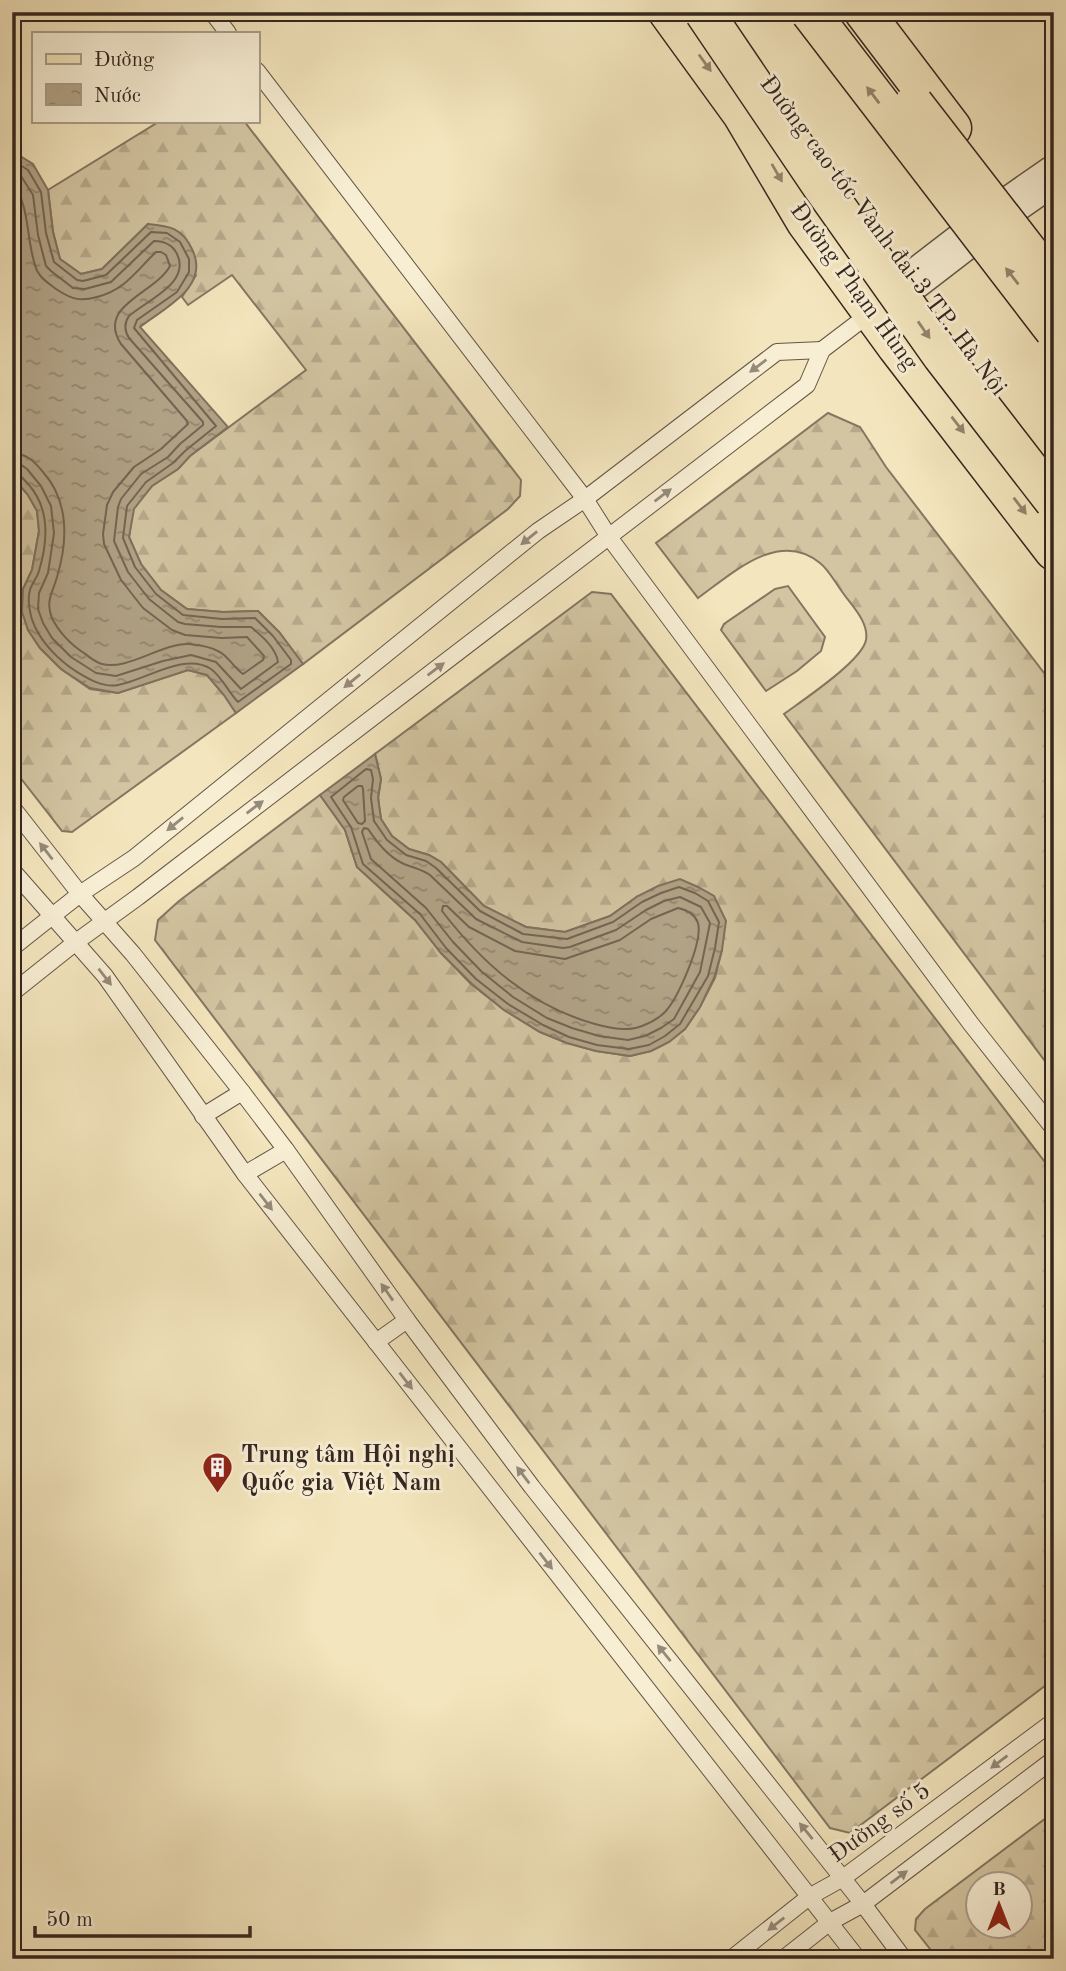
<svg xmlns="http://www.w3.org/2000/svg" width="1066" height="1971" font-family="'Old Standard TT',serif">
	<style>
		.forest { fill: url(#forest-firs); stroke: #847661; stroke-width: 2; fill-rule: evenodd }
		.water { fill: url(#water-ripples); stroke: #80725e; stroke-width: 2 }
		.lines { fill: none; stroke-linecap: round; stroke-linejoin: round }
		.shore { stroke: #746554; stroke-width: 2 }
		.service-casing { stroke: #645647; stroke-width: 18 }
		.tertiary-casing { stroke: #645647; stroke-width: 41 }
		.primary-casing { stroke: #352620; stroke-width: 41 }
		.service { stroke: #f7eed4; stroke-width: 16 }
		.tertiary { stroke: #f7eed4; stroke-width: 38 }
		.primary { stroke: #f3e5bd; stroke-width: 38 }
		.motorway-bridge-casing { stroke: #352620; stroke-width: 41; stroke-linecap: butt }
		.motorway-bridge { stroke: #f3e5bd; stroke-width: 38 }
		.oneway { fill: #94866e }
		.oneway2 { fill: #968a7a }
		.labels { text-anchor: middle; stroke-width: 6; stroke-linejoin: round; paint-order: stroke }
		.street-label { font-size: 24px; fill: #352620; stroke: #f7eed4 }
		.poi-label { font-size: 24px; font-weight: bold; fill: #352620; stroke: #f7eed4; text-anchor: start }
	</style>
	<defs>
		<pattern id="forest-firs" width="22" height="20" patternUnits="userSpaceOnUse" patternTransform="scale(1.75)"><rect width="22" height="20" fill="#d3c5a2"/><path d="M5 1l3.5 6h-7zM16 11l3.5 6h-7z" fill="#b6a98b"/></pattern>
		<pattern id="water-ripples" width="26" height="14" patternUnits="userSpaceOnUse" patternTransform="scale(1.75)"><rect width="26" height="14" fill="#b2a488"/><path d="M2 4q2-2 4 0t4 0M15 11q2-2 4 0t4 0" fill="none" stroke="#92856f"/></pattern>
	</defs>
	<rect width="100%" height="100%" fill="#f3e5bd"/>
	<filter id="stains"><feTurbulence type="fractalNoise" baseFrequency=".00286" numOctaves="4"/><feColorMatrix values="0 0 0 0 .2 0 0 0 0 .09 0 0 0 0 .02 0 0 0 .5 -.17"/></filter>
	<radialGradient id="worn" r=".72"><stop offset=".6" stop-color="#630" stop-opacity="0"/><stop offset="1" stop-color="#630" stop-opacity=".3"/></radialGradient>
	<g class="forest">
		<path d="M 160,121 L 244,121 L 521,480 L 520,496 L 508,509 L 303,664 L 279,632 L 258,611 L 223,612 L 187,609 L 161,590 L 141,564 L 129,537 L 133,509 L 152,486 L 178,469 L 190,456 L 306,370 L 232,275 L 188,305 L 182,297 L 196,275 L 148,224 L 102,269 L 81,274 L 60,259 L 53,232 L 48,190 Z"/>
		<path d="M 828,413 L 860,427 L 886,467 L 1054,686 L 1054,1073 L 784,714 C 803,700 862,661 866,640 C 869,622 852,606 843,593 C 836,584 829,570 820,563 C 779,529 733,573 698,598 L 656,543 Z"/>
		<path d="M 12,476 L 28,495 L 37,511 L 39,531 L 32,570 L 23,589 L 28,630 L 40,648 L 61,669 L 90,689 L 118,693 L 188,670 L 207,675 L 224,695 L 236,713 L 72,832 L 62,831 L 12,767 Z"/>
		<path d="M 788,586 L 825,637 L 821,651 L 797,671 L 766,691 L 721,630 L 724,624 L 775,589 Z"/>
		<path d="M 592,592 L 611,594 L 1054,1174 L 1054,1679 L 850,1833 L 830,1828 L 155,940 L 158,920 L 179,901 L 320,795 L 345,830 L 357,867 L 415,920 L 441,953 L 471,984 L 504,1010 L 540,1032 L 567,1043 L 596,1051 L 630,1056 L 651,1051 L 669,1042 L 685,1029 L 700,1007 L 715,978 L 722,950 L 638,896 L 610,916 L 565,932 L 526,927 L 484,906 L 441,862 L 429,855 L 409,849 L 392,836 L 381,819 L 378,798 L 381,779 L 375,754 Z"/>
		<path d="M 1054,1812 L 1054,1959 L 938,1959 L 915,1930 L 916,1919 L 925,1909 ZM 978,1884 L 1020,1884 L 1020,1926 L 978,1926 Z"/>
	</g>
	<g class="water">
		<path d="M 12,151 L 33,164 L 48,190 L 53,232 L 60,259 L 81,274 L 102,269 L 148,224 C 170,226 182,228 192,249 C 211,287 164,308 140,327 L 228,427 L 190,456 L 178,469 L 152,486 L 134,509 L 129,537 L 141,564 L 161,590 L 187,609 L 223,612 L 258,611 L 279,632 L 303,664 L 236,713 L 224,695 L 207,675 L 188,670 L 118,693 L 90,688 L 61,669 L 40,648 L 28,630 L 22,612 L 23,589 L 32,570 L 39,531 L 37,511 L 28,495 L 12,476 Z"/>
		<path d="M 375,754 L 381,779 L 378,798 L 381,819 L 392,836 L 409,849 L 429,855 L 441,862 L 484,906 L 526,927 L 565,932 L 610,916 L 638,896 L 658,886 L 680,879 L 698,887 L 714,896 L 726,921 L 722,950 L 714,978 L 700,1007 L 685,1029 L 669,1042 L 651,1051 L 630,1056 L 596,1051 L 567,1043 L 540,1032 L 504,1010 L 472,984 L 441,953 L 415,920 L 357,867 L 345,830 L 320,795 Z"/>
	</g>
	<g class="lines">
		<g class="shore">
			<path d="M 12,160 L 28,170 L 41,192 L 46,233 L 54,262 L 77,280 L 83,281 L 106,275 L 151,232 L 167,233 L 180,242 L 189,259 L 189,272 L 177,292 L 137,320 L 134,328 L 216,426 L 185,451 L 173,463 L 146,482 L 127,506 L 123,538 L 135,567 L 156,594 L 183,615 L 222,619 L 255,618 L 273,636 L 291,660 L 291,664 L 238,702 C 229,693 222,677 211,669 C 184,652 146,680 118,685 C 102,688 87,678 74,670 C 59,660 43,644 35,627 C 30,617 27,601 30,590 C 32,583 37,578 39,571 C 48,541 50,509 29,485 C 23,479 20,473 12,473"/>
			<path d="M 12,170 L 21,176 L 33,195 L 38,235 L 46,266 L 51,271 L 73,288 L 85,289 L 111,282 L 154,241 C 164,241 172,244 177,254 C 191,283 147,300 129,316 C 124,323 124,330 129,338 L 203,422 L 203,425 L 180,444 L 168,457 L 141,474 L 121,499 L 118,507 L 114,541 L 128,572 L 149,599 L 178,622 L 185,624 L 221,627 L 251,627 C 262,636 276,648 278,662 L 241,689 L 216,662 L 191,655 L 163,661 L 116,676 L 96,673 L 71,657 L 52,638 L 43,623 L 38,609 L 39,593 L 48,573 L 54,533 L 51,506 L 41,486 L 27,469 L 20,464 L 12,464"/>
			<path d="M 12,182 C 30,205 26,238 35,265 C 38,277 47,282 56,289 C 71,299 80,302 97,297 C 125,290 136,271 156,252 L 161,252 L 166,255 L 170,266 C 155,294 96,305 121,344 L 187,421 L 188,424 L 161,449 L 134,467 L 113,492 L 107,505 L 103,534 L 104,544 L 121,580 L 143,608 L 172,630 L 185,635 L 222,638 L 247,637 L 264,656 L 263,660 L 243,674 C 236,669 231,661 224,655 C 216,648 200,645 189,644 C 162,643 127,671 102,664 C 95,662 89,657 84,653 C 71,645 58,631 52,618 C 45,601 53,592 57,577 C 68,541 69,501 43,472 C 34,461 27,454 12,453"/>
			<path d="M 366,769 L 371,770 L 373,779 L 371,798 L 374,821 L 387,840 L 406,855 L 426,861 L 436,868 L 480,911 L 523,934 L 567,939 L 613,922 L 642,902 L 661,893 L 679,887 L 695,893 L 708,901 L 719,922 L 715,948 L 708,976 L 680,1024 L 665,1036 L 649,1045 L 629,1049 L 597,1045 L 569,1037 L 543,1025 L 508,1004 L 476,979 L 446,948 L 420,914 L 363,864 L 351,827 L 331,797 Z"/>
			<path d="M 358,786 L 362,786 L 363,789 L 365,821 L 362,824 L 358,823 L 343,800 L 344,797 Z"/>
			<path d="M 364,828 L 368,829 C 377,842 388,857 404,864 C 414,868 422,869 430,875 L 476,919 L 522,942 L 563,948 L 570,947 L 616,930 L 646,910 L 664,901 L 680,897 L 701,907 L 710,923 L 700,972 L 674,1019 L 661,1028 L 645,1036 L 628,1040 L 599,1036 L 572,1028 L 547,1018 L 513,997 L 482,972 L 453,942 L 426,908 L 371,859 L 362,832 Z"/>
			<path d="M 443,906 L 447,906 L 469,927 L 515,951 L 565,959 L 620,940 L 651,919 L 678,908 C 687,910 695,914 698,923 C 703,942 678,998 665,1012 C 659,1018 650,1023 642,1026 C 628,1032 609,1028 595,1024 C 530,1006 482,963 442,911 Z"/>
		</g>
		<defs>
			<g id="service">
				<path d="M 212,12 L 228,33"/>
				<path d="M 257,71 L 585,499 L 609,537 L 971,1024 L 1054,1129"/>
				<path d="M 12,807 L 80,894 L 133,954 L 242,1092 L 286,1150 L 407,1320 L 532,1487 L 863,1904 L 904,1959"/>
				<path d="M 12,870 L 105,976 L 245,1174 L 858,1959"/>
				<path d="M 12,948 L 80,894 L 134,858 L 538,531 L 585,499 L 777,352 L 822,350"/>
				<path d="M 12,993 L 76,942 L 138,897 L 807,385 L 822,350 L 872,312"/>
				<path d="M 203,1116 L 242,1092"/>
				<path d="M 245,1174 L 286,1150"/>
				<path d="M 376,1342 L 407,1320"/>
				<path d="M 731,1959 L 809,1897 L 843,1878 L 1054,1721"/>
				<path d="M 783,1959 L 830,1922 L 863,1904 L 1054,1759"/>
			</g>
			<path id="tertiary" d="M 872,312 L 1011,205 L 1054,175"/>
			<g id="primary">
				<path d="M 668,12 L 742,114 L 806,222 L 897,347 L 1054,551"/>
				<path d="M 864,12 L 952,128"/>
			</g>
		</defs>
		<use href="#service" class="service-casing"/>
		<use href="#tertiary" class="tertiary-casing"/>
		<use href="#primary" class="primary-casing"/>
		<use href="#service" class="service"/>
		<use href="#tertiary" class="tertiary"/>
		<use href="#primary" class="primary"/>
		<defs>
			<g id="motorway-bridge">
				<path d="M 704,12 L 821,185 L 942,356 L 1054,501"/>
				<path d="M 810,12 L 1054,330"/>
				<path d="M 914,104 L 1054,285"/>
			</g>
		</defs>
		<use href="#motorway-bridge" class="motorway-bridge-casing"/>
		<use href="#motorway-bridge" class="motorway-bridge"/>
	</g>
	<defs><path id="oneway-solid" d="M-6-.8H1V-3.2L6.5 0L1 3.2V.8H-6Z" transform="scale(1.75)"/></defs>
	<g class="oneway">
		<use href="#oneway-solid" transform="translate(705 63) rotate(54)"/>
		<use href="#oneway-solid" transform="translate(873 95) rotate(-127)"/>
		<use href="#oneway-solid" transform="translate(777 173) rotate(60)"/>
		<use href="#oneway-solid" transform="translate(1012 276) rotate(-128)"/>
		<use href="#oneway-solid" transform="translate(924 330) rotate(55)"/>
		<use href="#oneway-solid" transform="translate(958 425) rotate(52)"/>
		<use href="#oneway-solid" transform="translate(1020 506) rotate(53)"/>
	</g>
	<g class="oneway2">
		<use href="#oneway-solid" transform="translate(758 366) rotate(143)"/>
		<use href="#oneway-solid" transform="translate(663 495) rotate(-37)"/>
		<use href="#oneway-solid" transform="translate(529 538) rotate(141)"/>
		<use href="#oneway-solid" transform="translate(436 669) rotate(-37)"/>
		<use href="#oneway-solid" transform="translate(352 681) rotate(141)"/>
		<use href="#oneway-solid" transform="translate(255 807) rotate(-37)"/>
		<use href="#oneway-solid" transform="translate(175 824) rotate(141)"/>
		<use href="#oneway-solid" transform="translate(46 851) rotate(-128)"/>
		<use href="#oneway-solid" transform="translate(105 977) rotate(52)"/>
		<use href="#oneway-solid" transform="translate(266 1202) rotate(52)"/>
		<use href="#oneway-solid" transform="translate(387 1292) rotate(-125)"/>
		<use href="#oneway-solid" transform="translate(406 1381) rotate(52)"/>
		<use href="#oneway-solid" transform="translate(523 1475) rotate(-127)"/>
		<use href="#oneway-solid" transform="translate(546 1561) rotate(52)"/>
		<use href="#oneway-solid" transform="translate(664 1653) rotate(-129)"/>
		<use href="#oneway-solid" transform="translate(999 1762) rotate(143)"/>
		<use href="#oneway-solid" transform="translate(806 1831) rotate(-129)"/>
		<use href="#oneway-solid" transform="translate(899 1877) rotate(-37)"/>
		<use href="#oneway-solid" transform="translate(776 1924) rotate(142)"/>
	</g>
	<defs>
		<symbol id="building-pin" viewBox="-11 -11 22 30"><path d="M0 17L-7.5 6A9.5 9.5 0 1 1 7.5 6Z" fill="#8f2418" stroke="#f7eed4"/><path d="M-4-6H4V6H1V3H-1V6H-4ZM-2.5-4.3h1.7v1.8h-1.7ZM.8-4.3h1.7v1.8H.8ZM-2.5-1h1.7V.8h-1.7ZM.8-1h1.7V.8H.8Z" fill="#fff"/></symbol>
	</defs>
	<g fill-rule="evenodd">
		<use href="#building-pin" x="200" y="1450" width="35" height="47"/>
	</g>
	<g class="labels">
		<g class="street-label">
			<text transform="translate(884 235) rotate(53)" y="8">Đường cao tốc Vành đai 3 TP. Hà Nội</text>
			<text transform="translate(855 286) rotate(54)" y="8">Đường Phạm Hùng</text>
			<text transform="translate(879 1822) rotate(-36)" y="8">Đường số 5</text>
		</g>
		<g class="poi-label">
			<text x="241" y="1462">Trung tâm Hội nghị<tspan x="241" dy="28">Quốc gia Việt Nam</tspan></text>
		</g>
	</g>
	<rect width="1066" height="1971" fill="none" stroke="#f3e5bd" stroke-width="42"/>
	<rect x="14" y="14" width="1038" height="1943" fill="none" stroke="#352620" stroke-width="3.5"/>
	<rect x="21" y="21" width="1024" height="1929" fill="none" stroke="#352620" stroke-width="2"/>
	<rect x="32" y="32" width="228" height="91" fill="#f7eed4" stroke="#a99e8c" stroke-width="2"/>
	<rect x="46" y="54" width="35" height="10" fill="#f3e5bd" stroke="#a99e8c" stroke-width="2"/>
	<text x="94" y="66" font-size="21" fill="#352620">Đường</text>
	<rect x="46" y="84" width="35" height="21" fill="url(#water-ripples)" stroke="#a99e8c" stroke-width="2"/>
	<text x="94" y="102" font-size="21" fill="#352620">Nước</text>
	<g transform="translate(999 1905)"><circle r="33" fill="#f7eed4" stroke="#a99e8c" stroke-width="2"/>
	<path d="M0-5L12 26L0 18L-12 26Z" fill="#8f2418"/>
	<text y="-10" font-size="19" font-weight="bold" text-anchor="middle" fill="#352620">B</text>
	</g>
	<path d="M35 1926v10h215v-10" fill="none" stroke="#352620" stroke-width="3.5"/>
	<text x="46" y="1926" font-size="21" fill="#352620" stroke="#f7eed4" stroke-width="5" paint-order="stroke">50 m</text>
	<rect width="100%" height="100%" filter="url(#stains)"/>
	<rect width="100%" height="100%" fill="url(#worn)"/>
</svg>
